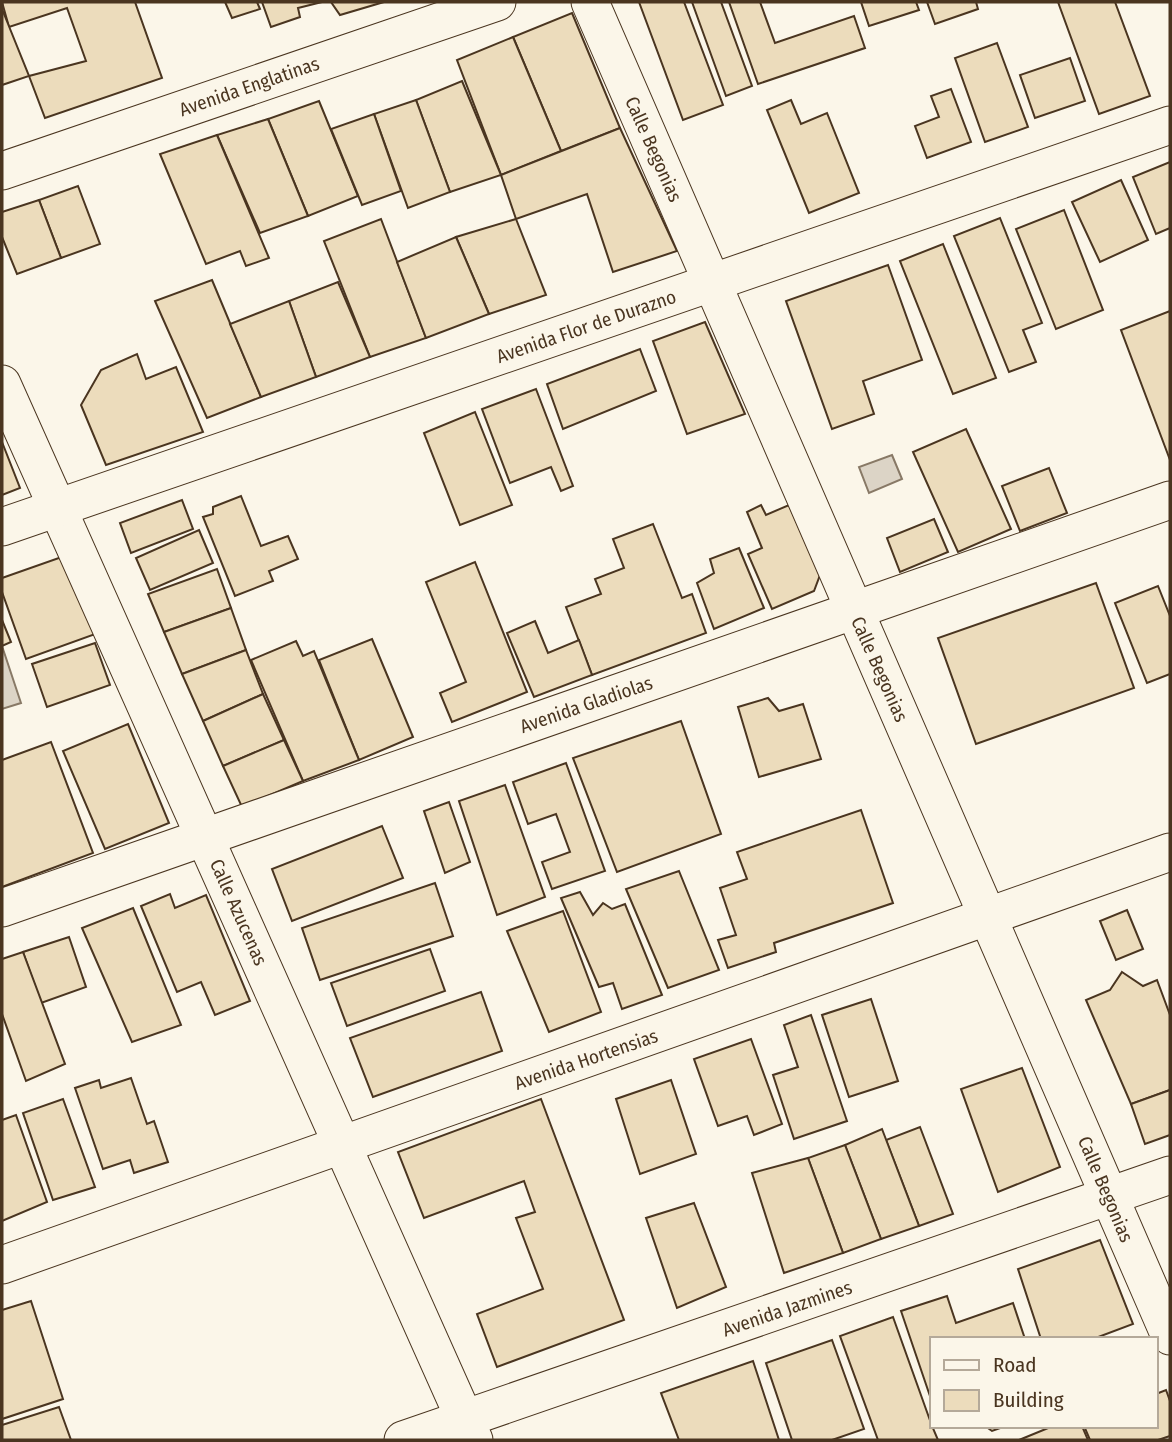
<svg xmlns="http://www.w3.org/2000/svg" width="1172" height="1442" font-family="'Fira Sans Condensed',sans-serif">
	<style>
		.water { fill: #dcd4c6; stroke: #887966; stroke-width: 2 }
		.building { fill: #ecdcbc; stroke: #4a3520; stroke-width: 2 }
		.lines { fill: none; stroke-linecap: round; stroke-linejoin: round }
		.minor-casing { stroke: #4a3520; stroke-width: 39 }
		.minor { stroke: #fbf6e9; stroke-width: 37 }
		.labels { text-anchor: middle; stroke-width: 5; stroke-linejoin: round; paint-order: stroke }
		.street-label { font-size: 19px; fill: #4a3520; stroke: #fbf6e9 }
	</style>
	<rect width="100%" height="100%" fill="#fbf6e9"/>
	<g class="water">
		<path d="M 892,455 L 902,479 L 869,493 L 859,467 Z"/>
		<path d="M 3,649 L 21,703 L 2,709 L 2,650 Z"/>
	</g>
	<g class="building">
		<path d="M 2,2 L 135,2 L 162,78 L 45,118 L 29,76 L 86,61 L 67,8 L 9,27 Z"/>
		<path d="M 225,2 L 257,2 L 260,9 L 232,18 Z"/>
		<path d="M 262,2 L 322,2 L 298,8 L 300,17 L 271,27 Z"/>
		<path d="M 331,2 L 384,2 L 340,15 Z"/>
		<path d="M 639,2 L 684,2 L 723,105 L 683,120 Z"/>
		<path d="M 692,2 L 721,2 L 752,86 L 726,96 Z"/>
		<path d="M 729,2 L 760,2 L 775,43 L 854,16 L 865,48 L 758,84 Z"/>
		<path d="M 861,2 L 916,2 L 919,10 L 869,26 Z"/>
		<path d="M 927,2 L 976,2 L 978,9 L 935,24 Z"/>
		<path d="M 1058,2 L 1115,2 L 1150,96 L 1099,114 Z"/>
		<path d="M 2,9 L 29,76 L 2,85 Z"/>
		<path d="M 572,13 L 620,128 L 561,151 L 513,37 Z"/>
		<path d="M 513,37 L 561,151 L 501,175 L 457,60 Z"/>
		<path d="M 997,43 L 1028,127 L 985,142 L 955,58 Z"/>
		<path d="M 1070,58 L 1085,101 L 1035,118 L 1020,75 Z"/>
		<path d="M 462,81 L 501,175 L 450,192 L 416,100 Z"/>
		<path d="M 951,89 L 971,142 L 927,158 L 915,126 L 939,117 L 931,96 Z"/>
		<path d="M 416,100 L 450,192 L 408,208 L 374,114 Z"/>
		<path d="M 791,100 L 801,124 L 827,113 L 859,193 L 809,213 L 767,110 Z"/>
		<path d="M 319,101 L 358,196 L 308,216 L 268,119 Z"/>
		<path d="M 374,114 L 401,191 L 362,205 L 331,129 Z"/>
		<path d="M 268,119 L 308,216 L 260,233 L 217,135 Z"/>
		<path d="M 620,128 L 677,251 L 613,272 L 587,194 L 516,219 L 501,175 Z"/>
		<path d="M 217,135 L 269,258 L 246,266 L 240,251 L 206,264 L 160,154 Z"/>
		<path d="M 1170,162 L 1170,228 L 1156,234 L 1133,177 Z"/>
		<path d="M 1121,180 L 1148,240 L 1100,262 L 1072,202 Z"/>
		<path d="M 78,186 L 100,244 L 61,258 L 39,200 Z"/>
		<path d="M 39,200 L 61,258 L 17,274 L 2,237 L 2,212 Z"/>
		<path d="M 1064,210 L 1103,310 L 1056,329 L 1016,229 Z"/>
		<path d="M 1000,218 L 1042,323 L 1023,330 L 1036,362 L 1009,372 L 954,236 Z"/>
		<path d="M 381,219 L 426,338 L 370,357 L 324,241 Z"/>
		<path d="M 516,219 L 546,295 L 489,314 L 456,237 Z"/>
		<path d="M 456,237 L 489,314 L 426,338 L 397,262 Z"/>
		<path d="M 943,244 L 996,378 L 953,394 L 900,261 Z"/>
		<path d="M 888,265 L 922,360 L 863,381 L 874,414 L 832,429 L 786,301 Z"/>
		<path d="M 212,280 L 261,397 L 207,418 L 155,301 Z"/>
		<path d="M 338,282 L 370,357 L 316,377 L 289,301 Z"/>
		<path d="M 289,301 L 316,377 L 261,397 L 230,324 Z"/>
		<path d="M 1170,311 L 1170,460 L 1121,330 Z"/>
		<path d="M 705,322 L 745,414 L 687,434 L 653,341 Z"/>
		<path d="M 640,349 L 656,391 L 563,429 L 547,384 Z"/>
		<path d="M 137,354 L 146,379 L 176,367 L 203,432 L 106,465 L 81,405 L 101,370 Z"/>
		<path d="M 536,389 L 573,486 L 561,491 L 551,467 L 510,483 L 482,409 Z"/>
		<path d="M 475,412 L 512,505 L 460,525 L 424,433 Z"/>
		<path d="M 966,429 L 1011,529 L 958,552 L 913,452 Z"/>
		<path d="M 2,442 L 20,488 L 2,495 Z"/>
		<path d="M 1049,468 L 1067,513 L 1020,531 L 1002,486 Z"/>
		<path d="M 241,496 L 261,546 L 288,536 L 298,559 L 269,571 L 273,581 L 235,596 L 203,517 L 213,514 L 213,507 Z"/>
		<path d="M 182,500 L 193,529 L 131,553 L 120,523 Z"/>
		<path d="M 761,505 L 766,515 L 789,505 L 820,575 L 814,591 L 772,609 L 748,554 L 762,548 L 747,512 Z"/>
		<path d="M 934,519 L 948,552 L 900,572 L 887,538 Z"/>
		<path d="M 653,524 L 682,598 L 692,594 L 706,633 L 592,675 L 566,607 L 601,594 L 595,579 L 624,568 L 613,539 Z"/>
		<path d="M 199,530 L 213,563 L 150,590 L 136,558 Z"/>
		<path d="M 739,548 L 764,608 L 714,629 L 697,583 L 714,573 L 710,559 Z"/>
		<path d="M 73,553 L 101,632 L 26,659 L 2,592 L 2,578 Z"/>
		<path d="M 475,562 L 527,692 L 452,722 L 440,693 L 466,682 L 426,582 Z"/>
		<path d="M 217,569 L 231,608 L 164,632 L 148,594 Z"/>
		<path d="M 1096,583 L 1134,688 L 976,744 L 938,638 Z"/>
		<path d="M 1158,586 L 1170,616 L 1170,674 L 1147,683 L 1115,603 Z"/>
		<path d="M 231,608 L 246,650 L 182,674 L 164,632 Z"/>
		<path d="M 2,620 L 11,642 L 2,646 Z"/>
		<path d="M 535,621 L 548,653 L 579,640 L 592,675 L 534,697 L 507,633 Z"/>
		<path d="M 372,639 L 413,737 L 359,760 L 319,660 Z"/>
		<path d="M 296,641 L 303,656 L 314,651 L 359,760 L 303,781 L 251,660 Z"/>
		<path d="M 95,643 L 110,685 L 47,707 L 32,664 Z"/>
		<path d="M 246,650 L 263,694 L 203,721 L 182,674 Z"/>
		<path d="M 263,694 L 284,740 L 223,766 L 203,721 Z"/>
		<path d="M 768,698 L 779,711 L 803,704 L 821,759 L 759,777 L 738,707 Z"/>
		<path d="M 681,721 L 721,834 L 617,872 L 573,758 Z"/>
		<path d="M 128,724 L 169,823 L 105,849 L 63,751 Z"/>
		<path d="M 284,740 L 303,781 L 242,807 L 223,766 Z"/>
		<path d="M 51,742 L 93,853 L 2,887 L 2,760 Z"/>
		<path d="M 566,763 L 605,871 L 552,889 L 542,862 L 570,852 L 556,814 L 528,824 L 513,782 Z"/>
		<path d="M 505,785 L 545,897 L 497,915 L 459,801 Z"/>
		<path d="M 449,802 L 470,862 L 445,873 L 424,811 Z"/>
		<path d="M 861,810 L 893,903 L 774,943 L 776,952 L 728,968 L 718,940 L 736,935 L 720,888 L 747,879 L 737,852 Z"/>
		<path d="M 382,826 L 403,878 L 292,921 L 272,869 Z"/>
		<path d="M 679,871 L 719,970 L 668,988 L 626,889 Z"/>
		<path d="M 435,883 L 453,936 L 320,980 L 302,928 Z"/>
		<path d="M 580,892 L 593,915 L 603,903 L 612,909 L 625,904 L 662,995 L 622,1009 L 613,983 L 599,987 L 561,898 Z"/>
		<path d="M 170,894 L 175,908 L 206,895 L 250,1001 L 215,1015 L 201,982 L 177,992 L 141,906 Z"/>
		<path d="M 133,908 L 181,1025 L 132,1042 L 82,928 Z"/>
		<path d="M 1127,910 L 1143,949 L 1116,960 L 1100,921 Z"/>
		<path d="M 563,911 L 601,1012 L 549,1032 L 507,931 Z"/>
		<path d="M 69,937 L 86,987 L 41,1003 L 23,952 Z"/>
		<path d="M 430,949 L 445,991 L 347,1026 L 331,983 Z"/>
		<path d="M 23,952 L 65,1064 L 26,1081 L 2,1014 L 2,959 Z"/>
		<path d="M 1122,972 L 1143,986 L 1157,980 L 1170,1015 L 1170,1090 L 1131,1104 L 1086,1000 L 1110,990 Z"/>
		<path d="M 481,992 L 502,1051 L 373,1097 L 350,1038 Z"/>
		<path d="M 871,999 L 898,1081 L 849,1097 L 822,1015 Z"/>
		<path d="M 811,1015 L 847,1121 L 794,1139 L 773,1075 L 798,1067 L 784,1025 Z"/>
		<path d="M 751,1039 L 782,1124 L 754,1135 L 747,1116 L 718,1126 L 694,1059 Z"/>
		<path d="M 1022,1068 L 1060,1167 L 998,1192 L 961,1089 Z"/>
		<path d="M 131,1078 L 147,1124 L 154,1121 L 168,1162 L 134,1173 L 130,1160 L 103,1169 L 75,1088 L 99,1080 L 101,1088 Z"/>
		<path d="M 671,1080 L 696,1154 L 640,1174 L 616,1099 Z"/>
		<path d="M 1170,1090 L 1170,1135 L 1145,1144 L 1131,1104 Z"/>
		<path d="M 63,1099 L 95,1187 L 53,1200 L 23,1113 Z"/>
		<path d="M 541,1099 L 624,1320 L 497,1367 L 477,1314 L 543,1289 L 516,1218 L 535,1212 L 524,1181 L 424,1218 L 398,1152 Z"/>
		<path d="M 16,1115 L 47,1202 L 2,1221 L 2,1120 Z"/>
		<path d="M 920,1127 L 953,1214 L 919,1226 L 886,1140 Z"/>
		<path d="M 882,1129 L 919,1226 L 881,1239 L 845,1145 Z"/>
		<path d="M 845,1145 L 881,1239 L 843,1253 L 808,1158 Z"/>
		<path d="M 808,1158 L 843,1253 L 784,1273 L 752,1173 Z"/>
		<path d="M 694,1203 L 726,1287 L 677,1308 L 646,1218 Z"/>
		<path d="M 1100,1240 L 1133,1324 L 1093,1339 L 1041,1339 L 1018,1269 Z"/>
		<path d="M 947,1296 L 956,1323 L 1013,1303 L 1025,1339 L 932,1339 L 932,1402 L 901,1311 Z"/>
		<path d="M 31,1301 L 63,1399 L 2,1419 L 2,1310 Z"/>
		<path d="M 893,1317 L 932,1426 L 938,1440 L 878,1440 L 840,1336 Z"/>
		<path d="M 832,1340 L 864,1429 L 832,1440 L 792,1440 L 766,1363 Z"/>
		<path d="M 753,1361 L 779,1440 L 679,1440 L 661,1393 Z"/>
		<path d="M 1166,1390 L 1170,1401 L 1170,1436 L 1158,1440 L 1090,1440 L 1084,1426 L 1156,1426 L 1156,1394 Z"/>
		<path d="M 59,1407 L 71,1440 L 2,1440 L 2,1425 Z"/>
		<path d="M 985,1426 L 1006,1426 L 992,1431 Z"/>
		<path d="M 1053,1426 L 1082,1426 L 1088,1440 L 1019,1440 Z"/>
	</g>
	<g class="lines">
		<defs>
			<g id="minor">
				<path d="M 590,2 L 1170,1336"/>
				<path d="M 2,171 L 497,2"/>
				<path d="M 2,384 L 474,1440"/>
				<path d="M 2,527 L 1170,125"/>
				<path d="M 2,908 L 1170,500"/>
				<path d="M 2,1265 L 1170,852"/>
				<path d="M 403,1440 L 1170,1175"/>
			</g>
		</defs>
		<use href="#minor" class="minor-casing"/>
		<use href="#minor" class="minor"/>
	</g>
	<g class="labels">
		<g class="street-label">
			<text transform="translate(249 86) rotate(-19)" y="7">Avenida Englatinas</text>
			<text transform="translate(654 149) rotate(66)" y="7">Calle Begonias</text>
			<text transform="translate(586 326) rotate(-19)" y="7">Avenida Flor de Durazno</text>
			<text transform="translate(880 669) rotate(66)" y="7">Calle Begonias</text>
			<text transform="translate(586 704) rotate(-19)" y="7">Avenida Gladiolas</text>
			<text transform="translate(239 912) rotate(66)" y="7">Calle Azucenas</text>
			<text transform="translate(586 1059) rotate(-19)" y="7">Avenida Hortensias</text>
			<text transform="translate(1106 1189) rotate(67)" y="7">Calle Begonias</text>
			<text transform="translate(787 1308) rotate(-19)" y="7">Avenida Jazmines</text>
		</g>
	</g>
	<rect width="1172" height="1442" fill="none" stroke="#4a3520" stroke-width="7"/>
	<rect x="930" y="1337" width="228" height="91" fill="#fbf6e9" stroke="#b4a999" stroke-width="2"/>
	<rect x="944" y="1360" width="35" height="10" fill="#fbf6e9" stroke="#b4a999" stroke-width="2"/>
	<text x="993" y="1372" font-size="21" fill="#4a3520">Road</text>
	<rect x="944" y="1390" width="35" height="21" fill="#ecdcbc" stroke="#b4a999" stroke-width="2"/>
	<text x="993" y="1407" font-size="21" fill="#4a3520">Building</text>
</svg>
